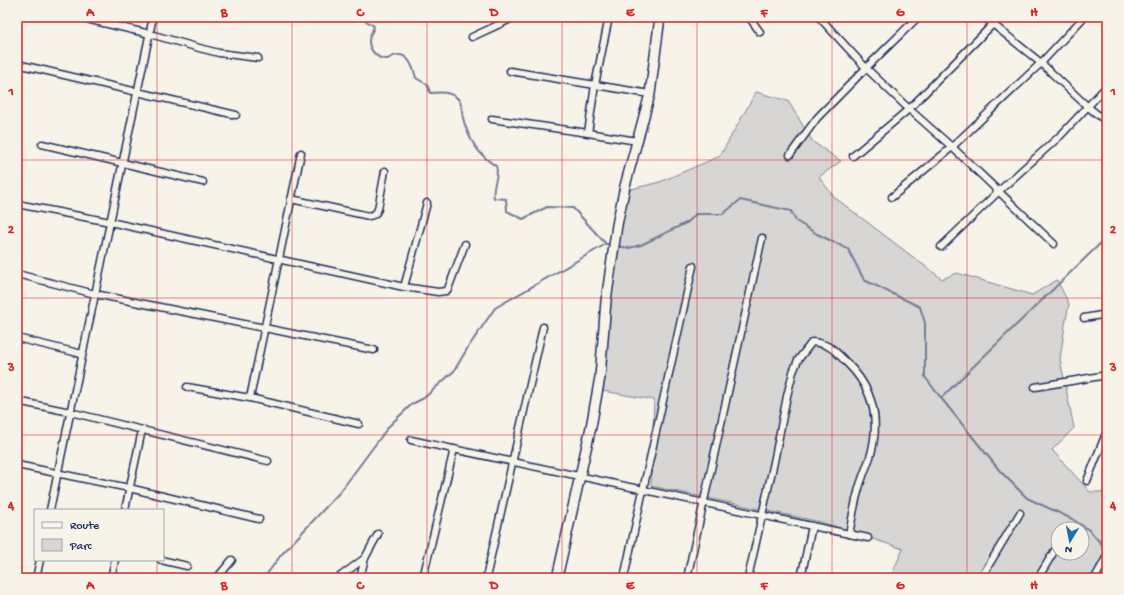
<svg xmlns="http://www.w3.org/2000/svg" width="1124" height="595" font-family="'Gochi Hand',sans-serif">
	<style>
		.green { fill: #d7d6d4; stroke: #798299; fill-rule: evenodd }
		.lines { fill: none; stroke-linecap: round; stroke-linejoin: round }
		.stream { stroke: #727c95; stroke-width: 2 }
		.street-casing { stroke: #1b2f5e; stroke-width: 9 }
		.secondary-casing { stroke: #1b2f5e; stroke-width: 12 }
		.street { stroke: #f7f3e8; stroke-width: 6 }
		.secondary { stroke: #f7f3e8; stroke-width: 9 }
		.grid { fill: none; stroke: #d62828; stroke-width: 1; stroke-opacity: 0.55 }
		.neatline { fill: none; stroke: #d62828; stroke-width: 1.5 }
		.grid-label { font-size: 13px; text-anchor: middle; font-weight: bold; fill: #d62828 }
	</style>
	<rect width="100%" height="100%" fill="#f7f3e8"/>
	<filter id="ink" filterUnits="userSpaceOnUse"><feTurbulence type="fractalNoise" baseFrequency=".025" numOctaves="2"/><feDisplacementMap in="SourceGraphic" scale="8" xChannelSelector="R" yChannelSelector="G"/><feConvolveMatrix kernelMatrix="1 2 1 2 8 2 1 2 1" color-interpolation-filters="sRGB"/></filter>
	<g filter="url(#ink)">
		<path class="green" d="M 756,92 L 788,101 L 813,142 L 841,161 L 819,177 L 834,197 L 942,279 L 957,273 L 1032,295 L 1057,280 L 1069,304 L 1065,325 L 1060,359 L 1074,428 L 1052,450 L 1090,492 L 1107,492 L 1107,578 L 890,578 L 903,549 L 821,522 L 651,486 L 654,400 L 603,391 L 612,277 L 627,190 L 660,182 L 720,156 ZM 1058,529 L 1082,529 L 1082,553 L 1058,553 Z"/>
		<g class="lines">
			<g class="stream">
				<path d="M 360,17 L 374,26 C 373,31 369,36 369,41 C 369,50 378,60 387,59 C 391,58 394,54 399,55 C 409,55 414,70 416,78 L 426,84 L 428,86 L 430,93 C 440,92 451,91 459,100 C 462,104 462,113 463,118 C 468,138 478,155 496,166 C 500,176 491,187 494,198 L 506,199 L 507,211 L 523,219 L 547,207 L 573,208 L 606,244 L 612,245"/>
				<path d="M 616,246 L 629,248 L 641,245 L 688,222 L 696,214 L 723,214 L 740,200 L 791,211 L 796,221 L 817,234 L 848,249 L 864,280 L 920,307 L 925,323 L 925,377 L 941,398 L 1000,471 L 1027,498 L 1072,519 L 1089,530 L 1107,550"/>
				<path d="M 941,398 L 1107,237"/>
				<path d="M 264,578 L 281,555 L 340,492 L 389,426 L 412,404 L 424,398 L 454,371 L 467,349 L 495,308 L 606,244"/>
			</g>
			<defs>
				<g id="street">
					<path d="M 78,17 L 150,34 L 203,49 L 219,53 L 258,58"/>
					<path d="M 749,17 L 760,32"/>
					<path d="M 819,17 L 866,68 L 909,109 L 952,147 L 1054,244"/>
					<path d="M 984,17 L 1041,63 L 1088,107 L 1107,122"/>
					<path d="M 472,37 L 515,17"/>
					<path d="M 17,64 L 236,115"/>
					<path d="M 510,71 L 650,94"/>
					<path d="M 492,119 L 588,133 L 637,141"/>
					<path d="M 588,133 L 595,85 L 609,17"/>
					<path d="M 42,144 L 203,182"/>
					<path d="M 790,155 L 817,118 L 866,68 L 918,17"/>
					<path d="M 853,156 L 909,109 L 1000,17"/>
					<path d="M 892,197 L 952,147 L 1041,63 L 1084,17"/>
					<path d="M 291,199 L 369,216 C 374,215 376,214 378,209 L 385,171"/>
					<path d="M 17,204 L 110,222 L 404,287 L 427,203"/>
					<path d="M 941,247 L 999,191 L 1061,135 L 1107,86"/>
					<path d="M 17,274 L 95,294 L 374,350"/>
					<path d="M 404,287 L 438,292 L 446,291 L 448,289 L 465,244"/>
					<path d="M 1084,318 L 1107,314"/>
					<path d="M 17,338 L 82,354"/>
					<path d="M 187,387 L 250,398 L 359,424"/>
					<path d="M 1035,387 L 1107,375"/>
					<path d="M 250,398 L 301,153"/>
					<path d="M 17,401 L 70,412 L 268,461"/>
					<path d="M 411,440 L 868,538"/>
					<path d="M 17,465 L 129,488 L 259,519"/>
					<path d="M 1087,481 L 1105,436 L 1107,434"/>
					<path d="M 50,510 L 153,17"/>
					<path d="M 125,510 L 142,430"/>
					<path d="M 161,560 L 187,566"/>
					<path d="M 36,578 L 40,560"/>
					<path d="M 111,578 L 115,560"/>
					<path d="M 217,578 L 232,560"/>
					<path d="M 338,578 L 365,558"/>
					<path d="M 360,578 L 365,558 L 378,534"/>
					<path d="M 423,578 L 454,449"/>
					<path d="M 486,578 L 543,327"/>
					<path d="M 624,578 L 643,490 L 693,266"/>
					<path d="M 687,578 L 762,238"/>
					<path d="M 748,578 L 774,462 L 787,396 L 793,372 L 798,360 L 812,342 C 831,344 835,351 848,364 C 873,389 880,420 871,454 C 867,467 861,479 858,492 C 854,506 852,520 849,534"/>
					<path d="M 801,578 L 812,526"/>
					<path d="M 981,578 L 1020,513"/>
					<path d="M 1038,578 L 1058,545"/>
					<path d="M 1095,578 L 1107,556"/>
				</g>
				<path id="secondary" d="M 557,578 L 591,427 L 600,377 L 606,301 L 617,225 L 625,186 L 650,94 L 660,17"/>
			</defs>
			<use href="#street" class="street-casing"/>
			<use href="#secondary" class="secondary-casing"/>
			<use href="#street" class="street"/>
			<use href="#secondary" class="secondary"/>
		</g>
	</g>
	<path class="grid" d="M 157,17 L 157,510M 292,17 L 292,578M 427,17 L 427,578M 562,17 L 562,578M 697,17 L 697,578M 832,17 L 832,578M 967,17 L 967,578M 17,160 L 1107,160M 17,298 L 1107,298M 17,435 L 1107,435M 157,560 L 157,578"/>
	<rect width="1124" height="595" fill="none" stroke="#f7f3e8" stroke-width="44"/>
	<rect x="34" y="509" width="130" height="52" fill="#f7f3e8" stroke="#9fa5b1"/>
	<rect x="42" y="522" width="20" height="6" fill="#f7f3e8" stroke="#9fa5b1"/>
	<text x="70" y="529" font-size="12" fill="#1b2f5e">Route</text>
	<rect x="42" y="539" width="20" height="12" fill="#d7d6d4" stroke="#9fa5b1"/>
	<text x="70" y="549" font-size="12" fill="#1b2f5e">Parc</text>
	<g transform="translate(1070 541) rotate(190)"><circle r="19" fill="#f7f3e8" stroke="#9fa5b1"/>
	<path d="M0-3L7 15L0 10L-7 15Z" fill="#1f6fb2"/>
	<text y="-6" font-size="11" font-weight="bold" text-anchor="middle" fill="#1b2f5e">N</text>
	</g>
	<rect x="22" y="22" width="1080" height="551" class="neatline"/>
	<g class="grid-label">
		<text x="90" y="16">A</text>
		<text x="224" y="16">B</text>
		<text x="360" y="16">C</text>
		<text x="494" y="16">D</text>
		<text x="630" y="16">E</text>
		<text x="764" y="16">F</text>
		<text x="900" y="16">G</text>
		<text x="1034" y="16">H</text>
		<text x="11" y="95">1</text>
		<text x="1113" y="95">1</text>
		<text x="11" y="233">2</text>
		<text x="1113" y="233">2</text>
		<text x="11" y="371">3</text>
		<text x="1113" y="371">3</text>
		<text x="11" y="509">4</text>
		<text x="1113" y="509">4</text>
		<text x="90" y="589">A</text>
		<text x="224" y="589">B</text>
		<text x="360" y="589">C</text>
		<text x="494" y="589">D</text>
		<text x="630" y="589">E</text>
		<text x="764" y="589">F</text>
		<text x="900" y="589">G</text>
		<text x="1034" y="589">H</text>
	</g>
</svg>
